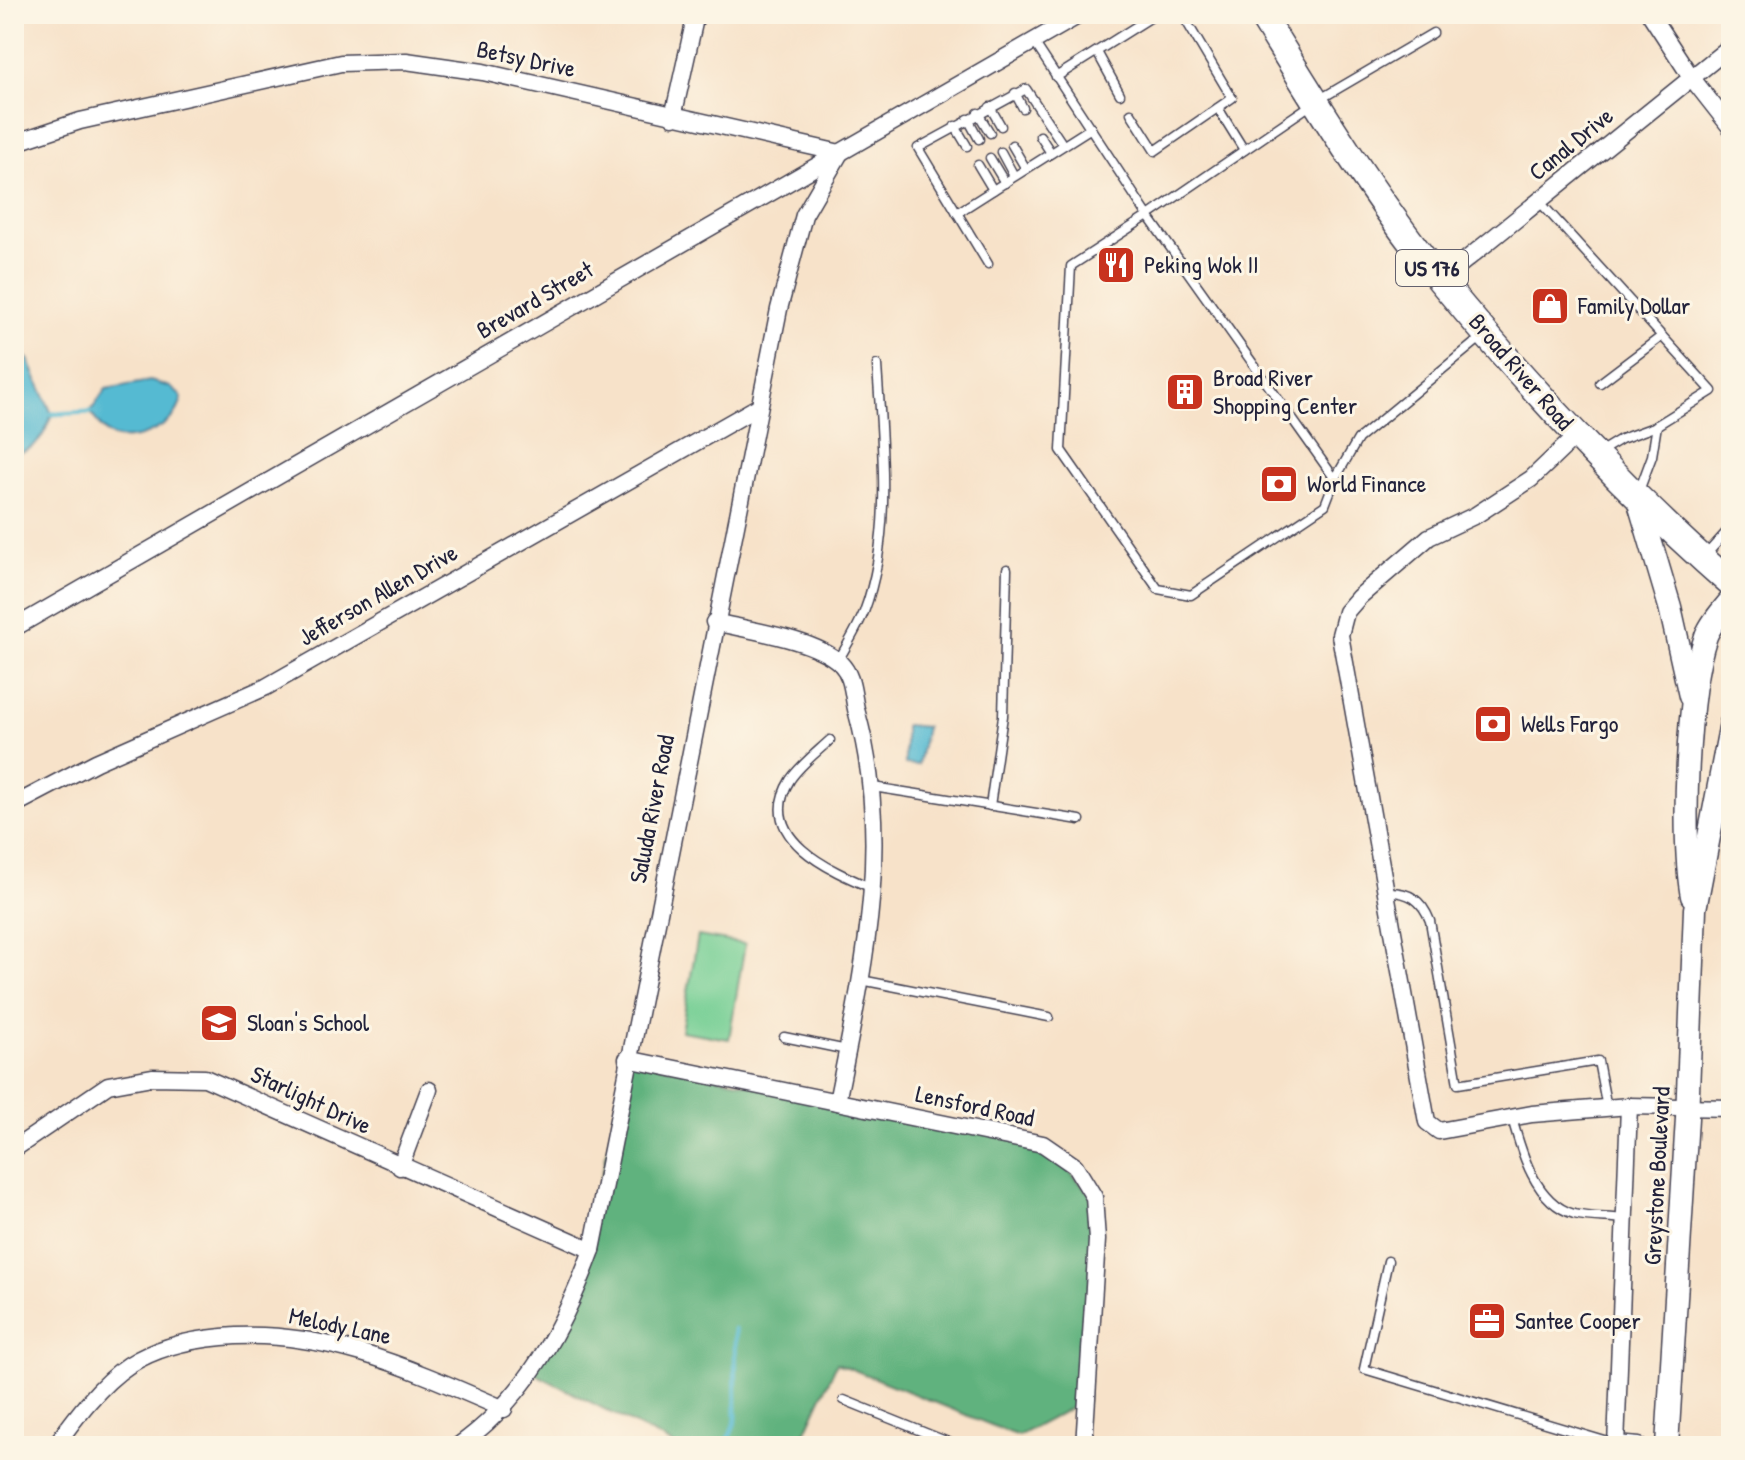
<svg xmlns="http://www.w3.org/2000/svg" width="1745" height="1460" font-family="'Patrick Hand',sans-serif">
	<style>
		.green { fill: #77cf95; stroke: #4c7868; stroke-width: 2 }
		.forest { fill: #61b27e; stroke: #426a5c; stroke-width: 2 }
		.water { fill: #54bad2; stroke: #3b6e86; stroke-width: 2 }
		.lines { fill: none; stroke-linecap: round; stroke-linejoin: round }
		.stream { stroke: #54bad2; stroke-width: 5 }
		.lane-casing { stroke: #423f50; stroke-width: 11 }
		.street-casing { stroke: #423f50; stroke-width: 19 }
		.secondary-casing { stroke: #423f50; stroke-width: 25 }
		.primary-casing { stroke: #423f50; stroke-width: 29 }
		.lane { stroke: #fff; stroke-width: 8 }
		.street { stroke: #fff; stroke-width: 16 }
		.secondary { stroke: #fff; stroke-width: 22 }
		.primary { stroke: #fff; stroke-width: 26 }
		.labels { text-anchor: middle; stroke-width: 6; stroke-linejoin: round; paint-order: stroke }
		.shield { fill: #fcf5e5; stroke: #63616e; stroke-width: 2 }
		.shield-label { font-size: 22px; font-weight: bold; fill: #22223b }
		.street-label { font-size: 24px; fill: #22223b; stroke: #fcf5e5 }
		.poi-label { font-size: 24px; fill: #22223b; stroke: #fcf5e5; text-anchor: start }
	</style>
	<rect width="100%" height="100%" fill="#fcf5e5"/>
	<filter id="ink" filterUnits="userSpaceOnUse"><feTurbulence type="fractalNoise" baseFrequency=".0125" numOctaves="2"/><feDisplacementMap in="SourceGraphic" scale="16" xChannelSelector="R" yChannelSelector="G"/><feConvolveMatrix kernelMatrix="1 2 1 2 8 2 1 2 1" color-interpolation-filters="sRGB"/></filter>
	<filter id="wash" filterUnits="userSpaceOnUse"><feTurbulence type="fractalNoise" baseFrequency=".006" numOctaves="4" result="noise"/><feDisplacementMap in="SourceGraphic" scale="32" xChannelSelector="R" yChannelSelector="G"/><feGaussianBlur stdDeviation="1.8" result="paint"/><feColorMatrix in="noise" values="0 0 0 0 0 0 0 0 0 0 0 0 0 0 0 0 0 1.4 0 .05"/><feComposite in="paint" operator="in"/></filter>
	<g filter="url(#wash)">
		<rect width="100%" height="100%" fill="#f7e2c9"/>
		<path class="green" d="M 698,936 L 745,944 L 729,1039 L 681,1031 Z"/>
		<path class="forest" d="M 627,1059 L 1043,1144 L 1094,1197 L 1086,1400 L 1018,1436 L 837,1363 L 799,1446 L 676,1446 L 532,1372 L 576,1292 Z"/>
		<g class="water">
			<path d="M 14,348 L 28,359 L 52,414 C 45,434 38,451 14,453 Z"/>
			<path d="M 150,381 L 170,387 L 181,396 C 183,423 134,446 112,436 C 102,431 97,421 90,412 L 106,389 Z"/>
			<path d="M 905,725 L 926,727 L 918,765 L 905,764 Z"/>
		</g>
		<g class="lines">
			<g class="stream">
				<path d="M 52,414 L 90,412"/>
				<path d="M 726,1446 L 736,1419 L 735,1329"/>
			</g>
		</g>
	</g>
	<g filter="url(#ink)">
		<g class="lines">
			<defs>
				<g id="lane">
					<path d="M 1433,33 L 1315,102 L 1148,216 L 1335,479 L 1358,439 L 1483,336"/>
					<path d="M 1034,42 L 1148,216 L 1071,266 L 1061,450 L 1158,589 L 1191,595 L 1325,505 L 1335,479"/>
					<path d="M 1097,52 L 1120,94"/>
					<path d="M 1056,77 L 1156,14"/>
					<path d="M 1015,93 L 1023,108"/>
					<path d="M 990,107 L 1001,126"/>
					<path d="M 1218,108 L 1244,150"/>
					<path d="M 978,113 L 990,133"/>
					<path d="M 1131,113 L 1155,151 L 1232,98 L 1182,14"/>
					<path d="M 968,119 L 979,139"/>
					<path d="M 955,126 L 967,146"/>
					<path d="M 1040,136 L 1051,153"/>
					<path d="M 1012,145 L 1026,169"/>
					<path d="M 1001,152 L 1014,176"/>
					<path d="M 990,158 L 1005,183"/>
					<path d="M 978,165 L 993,190"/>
					<path d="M 1539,201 L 1712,391 L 1654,427 L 1621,439 L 1598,453"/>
					<path d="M 957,213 L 1091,128"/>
					<path d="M 988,264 L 918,148 L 1026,89 L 1063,145"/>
					<path d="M 1600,383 L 1662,336"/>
					<path d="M 1639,491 L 1652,456 L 1657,425"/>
					<path d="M 1705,556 L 1731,527"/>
					<path d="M 838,661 C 847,645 857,629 864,612 C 893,534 882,446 877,365"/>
					<path d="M 830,740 C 817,752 800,765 790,780 C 754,838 832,871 872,888"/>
					<path d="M 873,787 L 1080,820"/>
					<path d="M 990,806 L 1003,716 L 1007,569"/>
					<path d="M 1386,892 C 1409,891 1422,900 1430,921 L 1458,1084 L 1598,1061 L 1607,1108"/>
					<path d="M 861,980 L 1049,1017"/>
					<path d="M 784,1037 L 847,1050"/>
					<path d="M 1512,1118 C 1521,1151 1535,1203 1574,1214 C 1590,1218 1608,1217 1624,1219"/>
					<path d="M 1388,1261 L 1364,1369 L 1615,1444"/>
					<path d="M 844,1400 L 958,1446"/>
				</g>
				<g id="street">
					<path d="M 1650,14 L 1691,77 L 1731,128"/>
					<path d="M 673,117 L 696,14"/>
					<path d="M 14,143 L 80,121 L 341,63 L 406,61 L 483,72 L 840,153 L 804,215 L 779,309 L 592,1250 C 564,1327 526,1398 458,1446"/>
					<path d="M 1441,280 L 1731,46"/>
					<path d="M 1576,436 L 1531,479 L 1476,515 L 1429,537 L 1359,597 L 1346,612 L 1340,635 L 1427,1122 L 1439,1131 L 1532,1114 L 1629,1106 L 1731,1108"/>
					<path d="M 714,622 C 747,630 815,639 840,663 C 854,677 852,695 857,713 C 893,844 863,972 837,1102"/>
					<path d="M 14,628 L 1081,14"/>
					<path d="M 14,805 L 96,762 L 266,687 L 756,408"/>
					<path d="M 627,1059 L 1043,1144 L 1075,1166 L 1094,1197 L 1097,1240 L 1084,1446"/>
					<path d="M 14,1149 L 108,1085 L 152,1077 L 205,1078 L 592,1250"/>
					<path d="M 400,1167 L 429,1090"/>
					<path d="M 1616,1444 L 1639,1446"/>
					<path d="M 55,1446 C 75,1418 100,1384 129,1365 C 157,1347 189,1340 222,1337 C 324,1328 412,1369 504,1409"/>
					<path d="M 1616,1446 L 1629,1106"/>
				</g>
				<g id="secondary">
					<path d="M 1637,496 L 1670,607 L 1690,696"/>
					<path d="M 1692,896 C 1681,839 1687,691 1706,636 C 1711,623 1722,611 1731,600"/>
					<path d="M 1667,1446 L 1687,1118 L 1695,909 L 1731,723"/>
				</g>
				<path id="primary" d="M 1261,14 C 1317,105 1374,198 1441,281 C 1530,389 1626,492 1731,584"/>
			</defs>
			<use href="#lane" class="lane-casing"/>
			<use href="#street" class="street-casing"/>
			<use href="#secondary" class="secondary-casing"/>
			<use href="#primary" class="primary-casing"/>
			<use href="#lane" class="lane"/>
			<use href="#street" class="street"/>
			<use href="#secondary" class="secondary"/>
			<use href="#primary" class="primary"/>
		</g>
	</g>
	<defs>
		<symbol id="restaurant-square" viewBox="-11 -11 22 22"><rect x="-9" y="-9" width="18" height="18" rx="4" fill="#c8321e" stroke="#fcf5e5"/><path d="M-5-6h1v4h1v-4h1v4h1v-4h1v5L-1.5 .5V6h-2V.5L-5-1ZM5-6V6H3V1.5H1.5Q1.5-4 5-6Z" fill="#fff"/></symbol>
		<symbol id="shop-square" viewBox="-11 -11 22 22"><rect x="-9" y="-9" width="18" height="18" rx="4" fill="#c8321e" stroke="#fcf5e5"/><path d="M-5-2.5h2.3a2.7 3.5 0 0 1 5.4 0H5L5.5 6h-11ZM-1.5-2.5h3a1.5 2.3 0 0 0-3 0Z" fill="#fff"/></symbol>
		<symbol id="building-square" viewBox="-11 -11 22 22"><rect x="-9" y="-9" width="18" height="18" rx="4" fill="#c8321e" stroke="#fcf5e5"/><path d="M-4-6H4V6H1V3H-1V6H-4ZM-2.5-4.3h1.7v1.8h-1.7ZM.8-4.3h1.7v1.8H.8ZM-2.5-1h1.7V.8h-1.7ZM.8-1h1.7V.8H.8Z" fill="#fff"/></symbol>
		<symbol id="bank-square" viewBox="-11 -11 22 22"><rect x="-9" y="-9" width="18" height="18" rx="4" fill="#c8321e" stroke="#fcf5e5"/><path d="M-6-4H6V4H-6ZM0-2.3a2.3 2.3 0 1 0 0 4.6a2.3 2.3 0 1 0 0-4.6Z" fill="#fff"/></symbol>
		<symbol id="school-square" viewBox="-11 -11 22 22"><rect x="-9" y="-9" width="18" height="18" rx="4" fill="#c8321e" stroke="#fcf5e5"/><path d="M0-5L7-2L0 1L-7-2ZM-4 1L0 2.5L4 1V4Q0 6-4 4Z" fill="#fff"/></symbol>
		<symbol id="office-square" viewBox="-11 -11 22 22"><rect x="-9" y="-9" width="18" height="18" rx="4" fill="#c8321e" stroke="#fcf5e5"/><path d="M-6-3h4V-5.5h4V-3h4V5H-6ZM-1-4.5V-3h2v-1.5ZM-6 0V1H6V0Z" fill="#fff"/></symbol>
	</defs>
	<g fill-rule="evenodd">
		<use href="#restaurant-square" x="1094" y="243" width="44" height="44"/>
		<use href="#shop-square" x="1528" y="284" width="44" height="44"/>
		<use href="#building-square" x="1163" y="370" width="44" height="44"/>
		<use href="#bank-square" x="1257" y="462" width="44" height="44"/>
		<use href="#bank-square" x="1471" y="702" width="44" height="44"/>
		<use href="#school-square" x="197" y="1001" width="44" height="44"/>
		<use href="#office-square" x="1465" y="1299" width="44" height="44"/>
	</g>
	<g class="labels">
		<rect class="shield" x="1396" y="250" width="72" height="36" rx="6"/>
		<g class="shield-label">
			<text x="1432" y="276">US 176</text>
		</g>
		<g class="street-label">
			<text transform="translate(526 59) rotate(12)" y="8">Betsy Drive</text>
			<text transform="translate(1571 144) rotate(-39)" y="8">Canal Drive</text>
			<text transform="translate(535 300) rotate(-30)" y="8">Brevard Street</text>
			<text transform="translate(1521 372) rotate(49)" y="8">Broad River Road</text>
			<text transform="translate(378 595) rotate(-30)" y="8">Jefferson Allen Drive</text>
			<text transform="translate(652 809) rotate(-79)" y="8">Saluda River Road</text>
			<text transform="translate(311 1100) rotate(25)" y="8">Starlight Drive</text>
			<text transform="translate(975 1106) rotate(12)" y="8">Lensford Road</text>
			<text transform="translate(1657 1176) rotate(-87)" y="8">Greystone Boulevard</text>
			<text transform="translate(340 1326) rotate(12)" y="8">Melody Lane</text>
		</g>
		<g class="poi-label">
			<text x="1144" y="273">Peking Wok II</text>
			<text x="1578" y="314">Family Dollar</text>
			<text x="1213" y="386">Broad River<tspan x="1213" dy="28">Shopping Center</tspan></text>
			<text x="1307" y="492">World Finance</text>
			<text x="1521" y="732">Wells Fargo</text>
			<text x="247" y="1031">Sloan's School</text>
			<text x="1515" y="1329">Santee Cooper</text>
		</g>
	</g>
	<rect width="1745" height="1460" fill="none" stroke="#fcf5e5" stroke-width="48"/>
</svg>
